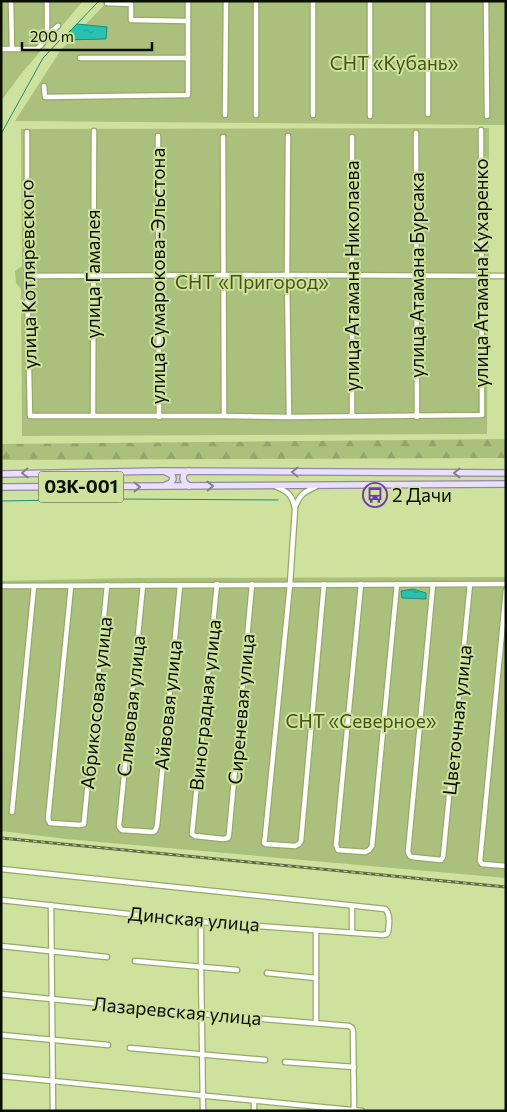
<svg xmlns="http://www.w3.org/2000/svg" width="507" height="1112" font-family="Commissioner,sans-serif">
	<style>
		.forest { fill: url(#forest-firs) }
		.garden { fill: #acc07d }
		.water { fill: url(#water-ripples); stroke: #1f8c7a }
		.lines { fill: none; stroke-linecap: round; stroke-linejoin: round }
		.stream { stroke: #1f8c7a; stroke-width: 1 }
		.minor-casing { stroke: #96a967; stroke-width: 7 }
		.major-casing { stroke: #9288a4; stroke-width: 8 }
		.minor { stroke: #fff; stroke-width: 4.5 }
		.major { stroke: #eadffd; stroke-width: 5.5 }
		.rail-casing { stroke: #5e6b45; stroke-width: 3 }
		.rail { stroke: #cee29e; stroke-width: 1; stroke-dasharray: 4; stroke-linecap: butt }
		.oneway { stroke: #85818b }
		.labels { text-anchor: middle; stroke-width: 4; stroke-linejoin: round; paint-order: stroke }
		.shield { fill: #cee29e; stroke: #444e2f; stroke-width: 1 }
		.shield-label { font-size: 18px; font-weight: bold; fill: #090f00 }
		.park-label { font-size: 19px; fill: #45550f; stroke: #cee29e }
		.street-label { font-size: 19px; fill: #090f00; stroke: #cee29e }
		.poi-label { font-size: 19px; fill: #090f00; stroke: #cee29e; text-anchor: start }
	</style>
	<defs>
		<pattern id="forest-firs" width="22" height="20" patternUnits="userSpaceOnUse" patternTransform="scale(1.25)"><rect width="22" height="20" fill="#acc07d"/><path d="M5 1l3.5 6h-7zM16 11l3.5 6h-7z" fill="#93a46a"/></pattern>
		<pattern id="water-ripples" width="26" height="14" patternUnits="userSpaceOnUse" patternTransform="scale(1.25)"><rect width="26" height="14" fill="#28c2af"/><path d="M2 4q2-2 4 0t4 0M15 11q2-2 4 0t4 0" fill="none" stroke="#22a695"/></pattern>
	</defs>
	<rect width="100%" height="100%" fill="#cee29e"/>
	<path class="forest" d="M 506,439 L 506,458 L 1,460 L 1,444 Z"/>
	<g class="garden">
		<path d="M 1,1 L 83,1 L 21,74 L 1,101 Z"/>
		<path d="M 108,1 L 506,1 L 506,125 L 15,121 L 60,51 Z"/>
		<path d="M 489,128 L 489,273 L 488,276 L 487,434 L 22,436 L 21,289 L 16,283 L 15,271 L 22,266 L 21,129 Z"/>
		<path d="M 484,577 L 506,577 L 506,878 L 66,839 L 1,831 L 1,581 L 134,578 Z"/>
	</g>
	<g class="water">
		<path d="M 77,24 L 107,27 L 106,39 L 61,40 Z"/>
		<path d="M 413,589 L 426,593 L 426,599 L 402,598 L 401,591 Z"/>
	</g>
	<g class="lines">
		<g class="stream">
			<path d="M 73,28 L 99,1"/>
			<path d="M 1,134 L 43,58 L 61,39"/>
			<path d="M 1,501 L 120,499 L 278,500"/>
		</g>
		<defs>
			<g id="minor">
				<path d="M 11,1 L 12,49"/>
				<path d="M 47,1 L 47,35"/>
				<path d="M 256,1 L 256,115"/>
				<path d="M 313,1 L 313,115"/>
				<path d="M 370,1 L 370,116"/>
				<path d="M 428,1 L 428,114"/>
				<path d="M 486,1 L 487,116"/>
				<path d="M 107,3 L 131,4 L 131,20 L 188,21"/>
				<path d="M 1,49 L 37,49 L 42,44 L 47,35 L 58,26"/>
				<path d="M 80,58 L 188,58"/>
				<path d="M 44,86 L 45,97 L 188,95 L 188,1"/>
				<path d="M 225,115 L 226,1"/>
				<path d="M 27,132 L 27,276 L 30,416 L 224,416 L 289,417 L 482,415 L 481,130"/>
				<path d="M 416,133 L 417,417"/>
				<path d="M 158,136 L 159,417"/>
				<path d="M 288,136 L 287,275 L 289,417"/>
				<path d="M 223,137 L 224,416"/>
				<path d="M 352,137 L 352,416"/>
				<path d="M 27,276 L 287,275 L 506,276"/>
				<path d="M 93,416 L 94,131"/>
				<path d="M 275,486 C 287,491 293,495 295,509 L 290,584 L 265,837 L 264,843 L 266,844 L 295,846 L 299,844 L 301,841 L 324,584"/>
				<path d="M 295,507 C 300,494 304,492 317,486"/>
				<path d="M 217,584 L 192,834 L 195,836 L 223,839 L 228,838 L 229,834 L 252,584"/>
				<path d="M 361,584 L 336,845 L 338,850 L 365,852 L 369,850 L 372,846 L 397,584"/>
				<path d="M 433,584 L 408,852 L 410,856 L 412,857 L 441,860 L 443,857 L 470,584"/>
				<path d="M 143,585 L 119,826 L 120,828 L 122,830 L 153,832 L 155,831 L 157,826 L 180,585"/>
				<path d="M 1,586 L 506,584"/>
				<path d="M 71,586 L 48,819 L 50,823 L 80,825 L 84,824 L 84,822 L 107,585"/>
				<path d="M 506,590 L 480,861 L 482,864 L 506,866"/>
				<path d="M 12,812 L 34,586"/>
				<path d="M 1,869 L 385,909 C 391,914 389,925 388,932 L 387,934 L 383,935 L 201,922 L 1,900"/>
				<path d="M 51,905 L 53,1111"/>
				<path d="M 352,906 L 352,932"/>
				<path d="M 201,922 L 201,967 L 203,1111"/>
				<path d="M 1,946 L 107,957"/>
				<path d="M 135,961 L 237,970"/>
				<path d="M 267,973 L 316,978"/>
				<path d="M 1,994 L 202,1014 L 349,1026 L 352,1028 L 353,1031 L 354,1111"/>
				<path d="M 316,1023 L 316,930"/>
				<path d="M 1,1035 L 108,1045"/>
				<path d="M 130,1048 L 265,1060"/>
				<path d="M 285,1062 L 354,1067"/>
				<path d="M 1,1076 L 362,1111"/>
				<path d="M 254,1101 L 254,1111"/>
			</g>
			<g id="major">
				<path d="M 189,471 L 184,473 L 183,479 L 185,483 L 189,486"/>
				<path d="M 1,474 L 161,471 L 506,473"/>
				<path d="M 166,485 L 171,483 L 173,479 L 172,475 L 166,472"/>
				<path d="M 1,487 L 506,484"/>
			</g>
		</defs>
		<use href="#minor" class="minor-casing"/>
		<use href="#major" class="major-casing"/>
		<use href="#minor" class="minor"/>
		<use href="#major" class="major"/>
		<defs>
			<path id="rail" d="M 1,838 L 506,887"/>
		</defs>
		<use href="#rail" class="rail-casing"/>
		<use href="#rail" class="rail"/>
	</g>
	<defs><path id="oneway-chevron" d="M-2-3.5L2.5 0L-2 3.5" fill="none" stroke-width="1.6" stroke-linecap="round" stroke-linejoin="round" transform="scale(1.25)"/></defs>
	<g class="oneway">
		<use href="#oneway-chevron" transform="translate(295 472) rotate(-179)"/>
		<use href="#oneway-chevron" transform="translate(25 473) rotate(179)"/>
		<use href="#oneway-chevron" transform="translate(457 473) rotate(180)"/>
		<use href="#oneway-chevron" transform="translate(210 486) rotate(-1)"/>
		<use href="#oneway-chevron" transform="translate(137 487)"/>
	</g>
	<defs>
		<symbol id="bus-ring" viewBox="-11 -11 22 22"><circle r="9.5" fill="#cee29e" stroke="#7139af" stroke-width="1.5"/><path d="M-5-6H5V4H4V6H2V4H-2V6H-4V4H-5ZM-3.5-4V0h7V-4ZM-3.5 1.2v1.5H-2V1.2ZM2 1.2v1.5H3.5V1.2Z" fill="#7139af"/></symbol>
	</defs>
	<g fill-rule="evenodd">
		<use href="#bus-ring" x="361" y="481" width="28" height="28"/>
	</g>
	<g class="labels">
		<rect class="shield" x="38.5" y="471.5" width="85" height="31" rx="4"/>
		<g class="shield-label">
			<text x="81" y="493">03К-001</text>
		</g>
		<g class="park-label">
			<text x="394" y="70">СНТ «Кубань»</text>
			<text x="252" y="289">СНТ «Пригород»</text>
			<text x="361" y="728">СНТ «Северное»</text>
		</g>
		<g class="street-label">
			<text transform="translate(481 273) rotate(-90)" y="7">улица Атамана Кухаренко</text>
			<text transform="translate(28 274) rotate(-91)" y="7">улица Котляревского</text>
			<text transform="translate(93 274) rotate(-90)" y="7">улица Гамалея</text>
			<text transform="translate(417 275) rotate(-90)" y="7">улица Атамана Бурсака</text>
			<text transform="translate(158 276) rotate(-90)" y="7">улица Сумарокова-Эльстона</text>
			<text transform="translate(352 276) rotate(-90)" y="7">улица Атамана Николаева</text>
			<text transform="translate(96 703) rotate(-84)" y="7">Абрикосовая улица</text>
			<text transform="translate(168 705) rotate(-84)" y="7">Айвовая улица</text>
			<text transform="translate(205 705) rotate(-84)" y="7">Виноградная улица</text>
			<text transform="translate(131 706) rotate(-84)" y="7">Сливовая улица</text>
			<text transform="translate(241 709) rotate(-85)" y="7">Сиреневая улица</text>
			<text transform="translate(457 720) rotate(-84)" y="7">Цветочная улица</text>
			<text transform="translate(194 919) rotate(5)" y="7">Динская улица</text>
			<text transform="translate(177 1011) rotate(5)" y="7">Лазаревская улица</text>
		</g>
		<g class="poi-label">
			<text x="392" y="502">2 Дачи</text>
		</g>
	</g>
	<rect width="507" height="1112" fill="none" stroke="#090f00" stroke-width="5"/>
	<path d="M22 42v8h130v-8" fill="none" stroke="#090f00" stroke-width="2.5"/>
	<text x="30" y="42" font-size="15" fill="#090f00" stroke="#cee29e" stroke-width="4" paint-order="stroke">200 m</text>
</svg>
